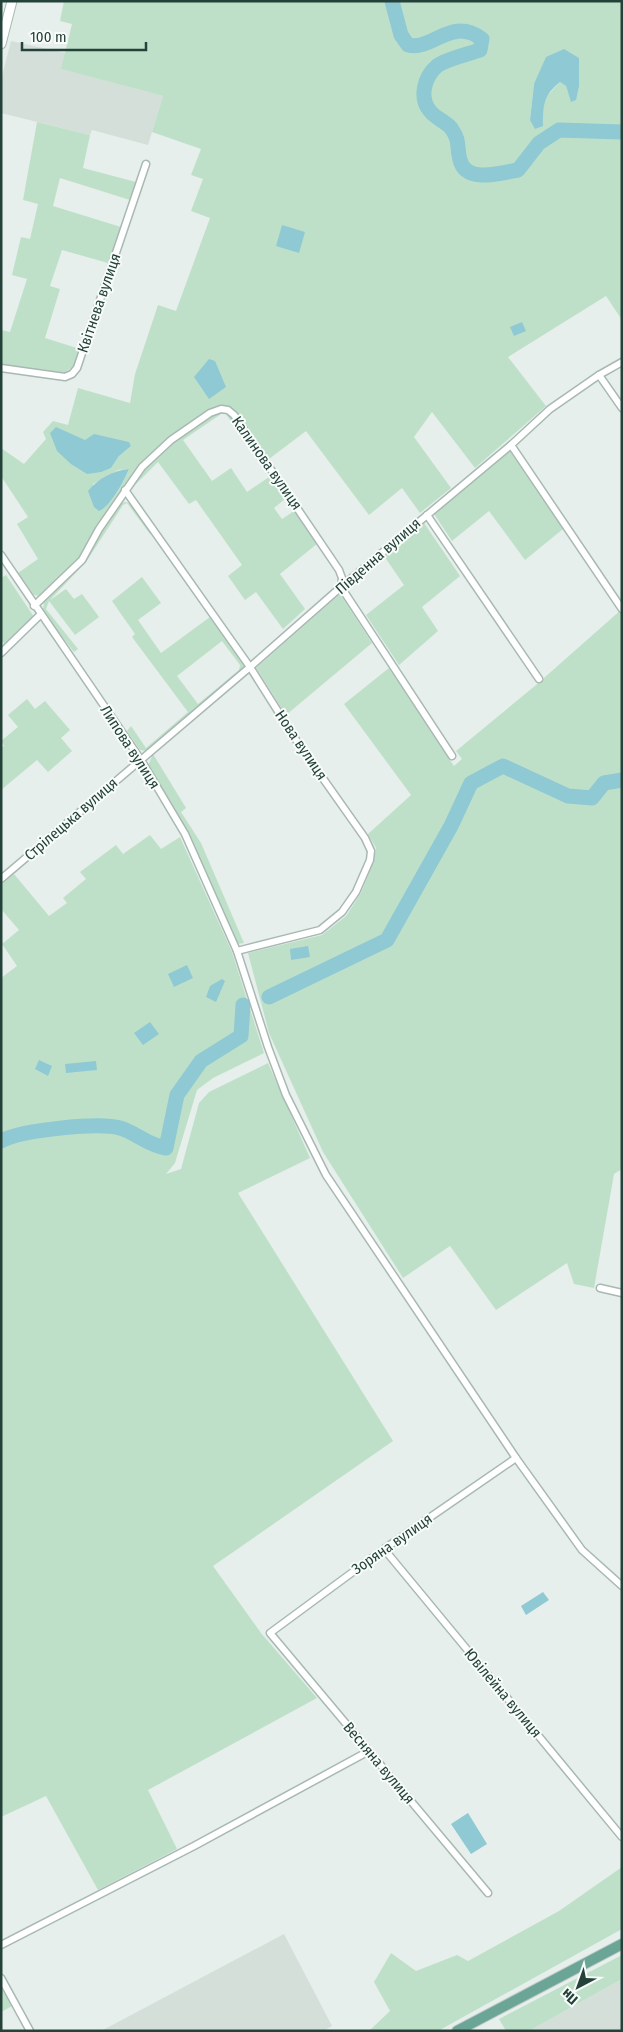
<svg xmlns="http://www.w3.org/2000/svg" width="623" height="2032" font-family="'Fira Sans Condensed',sans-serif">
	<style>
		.built { fill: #d4dfda }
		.green { fill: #bfe0c8; fill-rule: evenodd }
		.water { fill: #8ec9d4 }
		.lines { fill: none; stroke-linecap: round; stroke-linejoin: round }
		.river { stroke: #8ec9d4; stroke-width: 15 }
		.street-casing { stroke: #a8b8b2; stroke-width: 9 }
		.secondary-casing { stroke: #a4bbb3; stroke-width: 11 }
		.primary-casing { stroke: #c2cac8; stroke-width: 12 }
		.street { stroke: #fff; stroke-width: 6 }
		.secondary { stroke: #fff; stroke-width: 9 }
		.primary { stroke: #6aa596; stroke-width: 10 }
		.labels { text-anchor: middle; stroke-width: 4; stroke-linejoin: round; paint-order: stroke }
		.street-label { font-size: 15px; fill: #24423a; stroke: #f7fbf9 }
	</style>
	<rect width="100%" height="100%" fill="#e6efeb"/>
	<g class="built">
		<path d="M 11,41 L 66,53 L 62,69 L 163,96 L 148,145 L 92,130 L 90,135 L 1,113 L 1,80 Z"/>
		<path d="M 284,1934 L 332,2026 L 323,2031 L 101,2031 Z"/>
		<path d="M 622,1979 L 622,2031 L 529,2031 Z"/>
	</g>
	<g class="green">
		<path d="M 64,1 L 622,1 L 622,320 L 606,296 L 508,357 L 546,406 L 475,468 L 432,412 L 414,437 L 451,488 L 420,513 L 402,488 L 369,515 L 306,431 L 269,459 L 236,413 C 226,405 220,406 209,411 L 141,465 L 80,558 L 40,596 L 34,595 L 18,573 L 38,559 L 17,524 L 28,517 L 1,476 L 1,448 L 24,464 L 46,439 L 43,432 L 53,421 L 68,425 L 78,388 L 130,403 L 135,374 L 158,305 L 176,311 L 210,218 L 191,211 L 203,179 L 191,175 L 201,149 L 152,132 L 163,96 L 61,69 L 72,24 L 60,21 ZM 579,58 L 571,101 L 566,86 L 560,82 C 548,93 540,107 530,120 L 534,84 ZM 85,440 L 131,446 L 119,456 L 111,468 ZM 129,469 C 124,482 112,505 99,510 L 93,484 L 118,470 Z"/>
		<path d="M 37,122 L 90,135 L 83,168 L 136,182 L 130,200 L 60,178 L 53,206 L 121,227 L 108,263 L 62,250 L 50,286 L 60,289 L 45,338 L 80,349 L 74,366 L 64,373 L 1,365 L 1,330 L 10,332 L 27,279 L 12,275 L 21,237 L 30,239 L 38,204 L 23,200 Z"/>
		<path d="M 221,411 L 227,412 L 233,417 L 264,463 L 261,466 L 226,414 L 221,414 L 183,440 L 212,481 L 231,468 L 247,492 L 269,477 L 285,499 L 274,508 L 282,519 L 294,511 L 318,543 L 280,574 L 305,609 L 283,629 L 256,592 L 245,600 L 228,576 L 242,565 L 196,500 L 189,504 L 158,462 L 131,489 L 130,487 C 151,460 187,423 221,411 Z"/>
		<path d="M 510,451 L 563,529 L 525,560 L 489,511 L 452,541 L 434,514 Z"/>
		<path d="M 126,502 L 131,504 L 151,533 L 150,534 L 127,503 L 123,505 L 86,562 L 50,600 L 66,589 L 74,599 L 82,594 L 99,617 L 75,635 L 49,601 L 46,609 L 78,649 L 74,652 L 46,616 L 43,610 L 44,601 L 83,561 L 116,508 L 121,503 Z"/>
		<path d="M 424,523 L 460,576 L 422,607 L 438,631 L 399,665 L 366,615 L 404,585 L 384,556 Z"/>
		<path d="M 6,575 L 34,617 L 5,645 L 1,639 L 1,578 Z"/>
		<path d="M 142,577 L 161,603 L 138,620 L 161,653 L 210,617 L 245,664 L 245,668 L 147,751 L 140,750 L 127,731 L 131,726 L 146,748 L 188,712 L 132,637 L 135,634 L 112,601 ZM 222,641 L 240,665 L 239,670 L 198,704 L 177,676 Z"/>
		<path d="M 340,594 L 372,643 L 286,715 L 256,668 Z"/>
		<path d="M 622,609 L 622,1169 L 614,1174 L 594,1288 L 574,1284 L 567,1263 L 496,1310 L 450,1246 L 403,1278 L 323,1152 L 269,1033 L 248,953 L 322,935 L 346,916 L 361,893 L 374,861 L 376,848 L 368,834 L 411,795 L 344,704 L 389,668 L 454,766 L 462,759 L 456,751 L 536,685 Z"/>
		<path d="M 27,699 L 35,709 L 45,701 L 70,730 L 61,738 L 72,751 L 48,772 L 37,760 L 1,790 L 1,748 L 4,746 L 1,741 L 18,727 L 8,715 Z"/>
		<path d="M 153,754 L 186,808 L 181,812 L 201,843 L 244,943 L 238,944 L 188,832 L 148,766 Z"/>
		<path d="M 150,835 L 161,849 L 180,837 L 232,952 L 264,1053 L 213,1078 L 197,1090 L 175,1163 L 166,1174 L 181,1169 L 199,1103 L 209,1092 L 268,1063 L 310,1158 L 238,1193 L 393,1441 L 213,1566 L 261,1633 L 317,1698 L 148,1790 L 177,1849 L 98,1890 L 46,1796 L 1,1817 L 1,978 L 17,966 L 2,944 L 19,930 L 1,909 L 1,885 L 14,874 L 49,916 L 67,903 L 63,898 L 86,879 L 80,872 L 116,845 L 123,854 Z"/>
		<path d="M 622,1867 L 622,1929 L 438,2031 L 369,2031 L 390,2011 L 374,1982 L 391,1953 L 416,1971 L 457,1955 L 468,1961 L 559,1911 Z"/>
		<path d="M 622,1955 L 622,1979 L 529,2031 L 506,2031 L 499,2019 Z"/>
		<path d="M 1,1987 L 12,2006 L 1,2012 Z"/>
	</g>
	<g class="water">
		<path d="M 564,49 L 579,58 L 579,86 L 576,100 L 571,102 L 566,86 L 560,82 C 543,96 543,105 543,126 L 535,129 L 530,120 L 534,84 L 546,57 Z"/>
		<path d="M 282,225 L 305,232 L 299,253 L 276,246 Z"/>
		<path d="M 522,322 L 526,331 L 514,336 L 510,327 Z"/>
		<path d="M 209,359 L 215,361 L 226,387 L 209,399 L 194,377 Z"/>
		<path d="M 56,427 L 85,440 L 94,434 L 129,442 L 131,446 L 119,456 L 111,468 L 101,472 L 87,474 L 71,464 L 57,451 L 50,433 Z"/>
		<path d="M 129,469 C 124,481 111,506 99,511 L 94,507 L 88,491 C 97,479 114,470 129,469 Z"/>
		<path d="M 308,946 L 310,957 L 291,960 L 290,949 Z"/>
		<path d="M 187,965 L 193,978 L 174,987 L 168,974 Z"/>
		<path d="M 222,979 L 225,981 L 216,1002 L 206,997 L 210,986 Z"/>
		<path d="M 150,1022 L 159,1034 L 143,1045 L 134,1033 Z"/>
		<path d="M 39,1060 L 52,1066 L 48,1076 L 35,1069 Z"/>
		<path d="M 96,1061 L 97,1070 L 66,1073 L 65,1064 Z"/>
		<path d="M 543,1592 L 549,1600 L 526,1615 L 521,1606 Z"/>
		<path d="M 468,1813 L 487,1844 L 471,1854 L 451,1824 Z"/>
	</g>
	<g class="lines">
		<g class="river">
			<path d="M 392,1 L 401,35 L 408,45 C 433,51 451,16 482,39 L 480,50 C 469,54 446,59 437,66 C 424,77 419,98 430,111 C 435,118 445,121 451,128 C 461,142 456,146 460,160 C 466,184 501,173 518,170 L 539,143 L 559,130 L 622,132"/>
			<path d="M 269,997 L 387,940 L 451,826 L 471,783 L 503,766 L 568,796 L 592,798 L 604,783 L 622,780"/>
			<path d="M 1,1141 C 21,1130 99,1122 120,1128 C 137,1133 147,1145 166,1148 L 177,1095 L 201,1061 L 241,1036 L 243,1005"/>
		</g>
		<defs>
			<g id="street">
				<path d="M 1,368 L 65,377 L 72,374 L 77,368 L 146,164"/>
				<path d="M 599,375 L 622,408"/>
				<path d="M 511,445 L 622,609"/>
				<path d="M 125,490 L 250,667 L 298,743 L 365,838 L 371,851 L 370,860 L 356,892 L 342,912 L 320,930 L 237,951"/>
				<path d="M 427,515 L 539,679"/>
				<path d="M 1,555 L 141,760 L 185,834 L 237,951 L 268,1047 L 286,1095 L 326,1175 L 516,1458 L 582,1550 L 622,1586"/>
				<path d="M 34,606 L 82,560 L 99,529 L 142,467 L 171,440 L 210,413 L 221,409 L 228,410 L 234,415 L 339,570 L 342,578 L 341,587 L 452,756"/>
				<path d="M 1,653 L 40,615"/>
				<path d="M 1,879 L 250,667 L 341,587 L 511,445 L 550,409 L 599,375 L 622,362"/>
				<path d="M 600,1288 L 622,1293"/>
				<path d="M 384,1549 L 622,1837"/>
				<path d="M 488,1893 L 270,1633 L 384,1549 L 516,1458"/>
				<path d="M 1,1945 L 194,1846 L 369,1751"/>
				<path d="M 1,1978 L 30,2031"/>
			</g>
			<path id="secondary" d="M 1,44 L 12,1"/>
			<path id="primary" d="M 457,2031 L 622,1944"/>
		</defs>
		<use href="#street" class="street-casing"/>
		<use href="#secondary" class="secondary-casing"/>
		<use href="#primary" class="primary-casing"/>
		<use href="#street" class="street"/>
		<use href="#secondary" class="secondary"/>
		<use href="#primary" class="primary"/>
	</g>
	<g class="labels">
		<g class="street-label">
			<text transform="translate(99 303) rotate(-71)" y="5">Квітнева вулиця</text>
			<text transform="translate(267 463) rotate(55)" y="5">Калинова вулиця</text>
			<text transform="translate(378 556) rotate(-41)" y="5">Південна вулиця</text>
			<text transform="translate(301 745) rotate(56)" y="5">Нова вулиця</text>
			<text transform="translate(130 747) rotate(57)" y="5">Липова вулиця</text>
			<text transform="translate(71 819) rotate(-41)" y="5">Стрілецька вулиця</text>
			<text transform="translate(392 1544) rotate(-35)" y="5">Зоряна вулиця</text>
			<text transform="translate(503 1693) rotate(50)" y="5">Ювілейна вулиця</text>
			<text transform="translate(379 1763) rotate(50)" y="5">Весняна вулиця</text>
		</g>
	</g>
	<rect width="623" height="2032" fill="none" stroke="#24423a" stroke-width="5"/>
	<g transform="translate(578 1987) rotate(221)" stroke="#f7fbf9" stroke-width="4" paint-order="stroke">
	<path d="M0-4L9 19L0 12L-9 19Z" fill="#24423a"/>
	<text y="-8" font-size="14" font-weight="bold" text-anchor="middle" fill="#24423a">Пн</text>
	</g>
	<path d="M22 42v8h124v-8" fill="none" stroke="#24423a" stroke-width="2.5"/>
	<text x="30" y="42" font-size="15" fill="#24423a" stroke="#f7fbf9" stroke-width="4" paint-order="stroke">100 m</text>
</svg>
